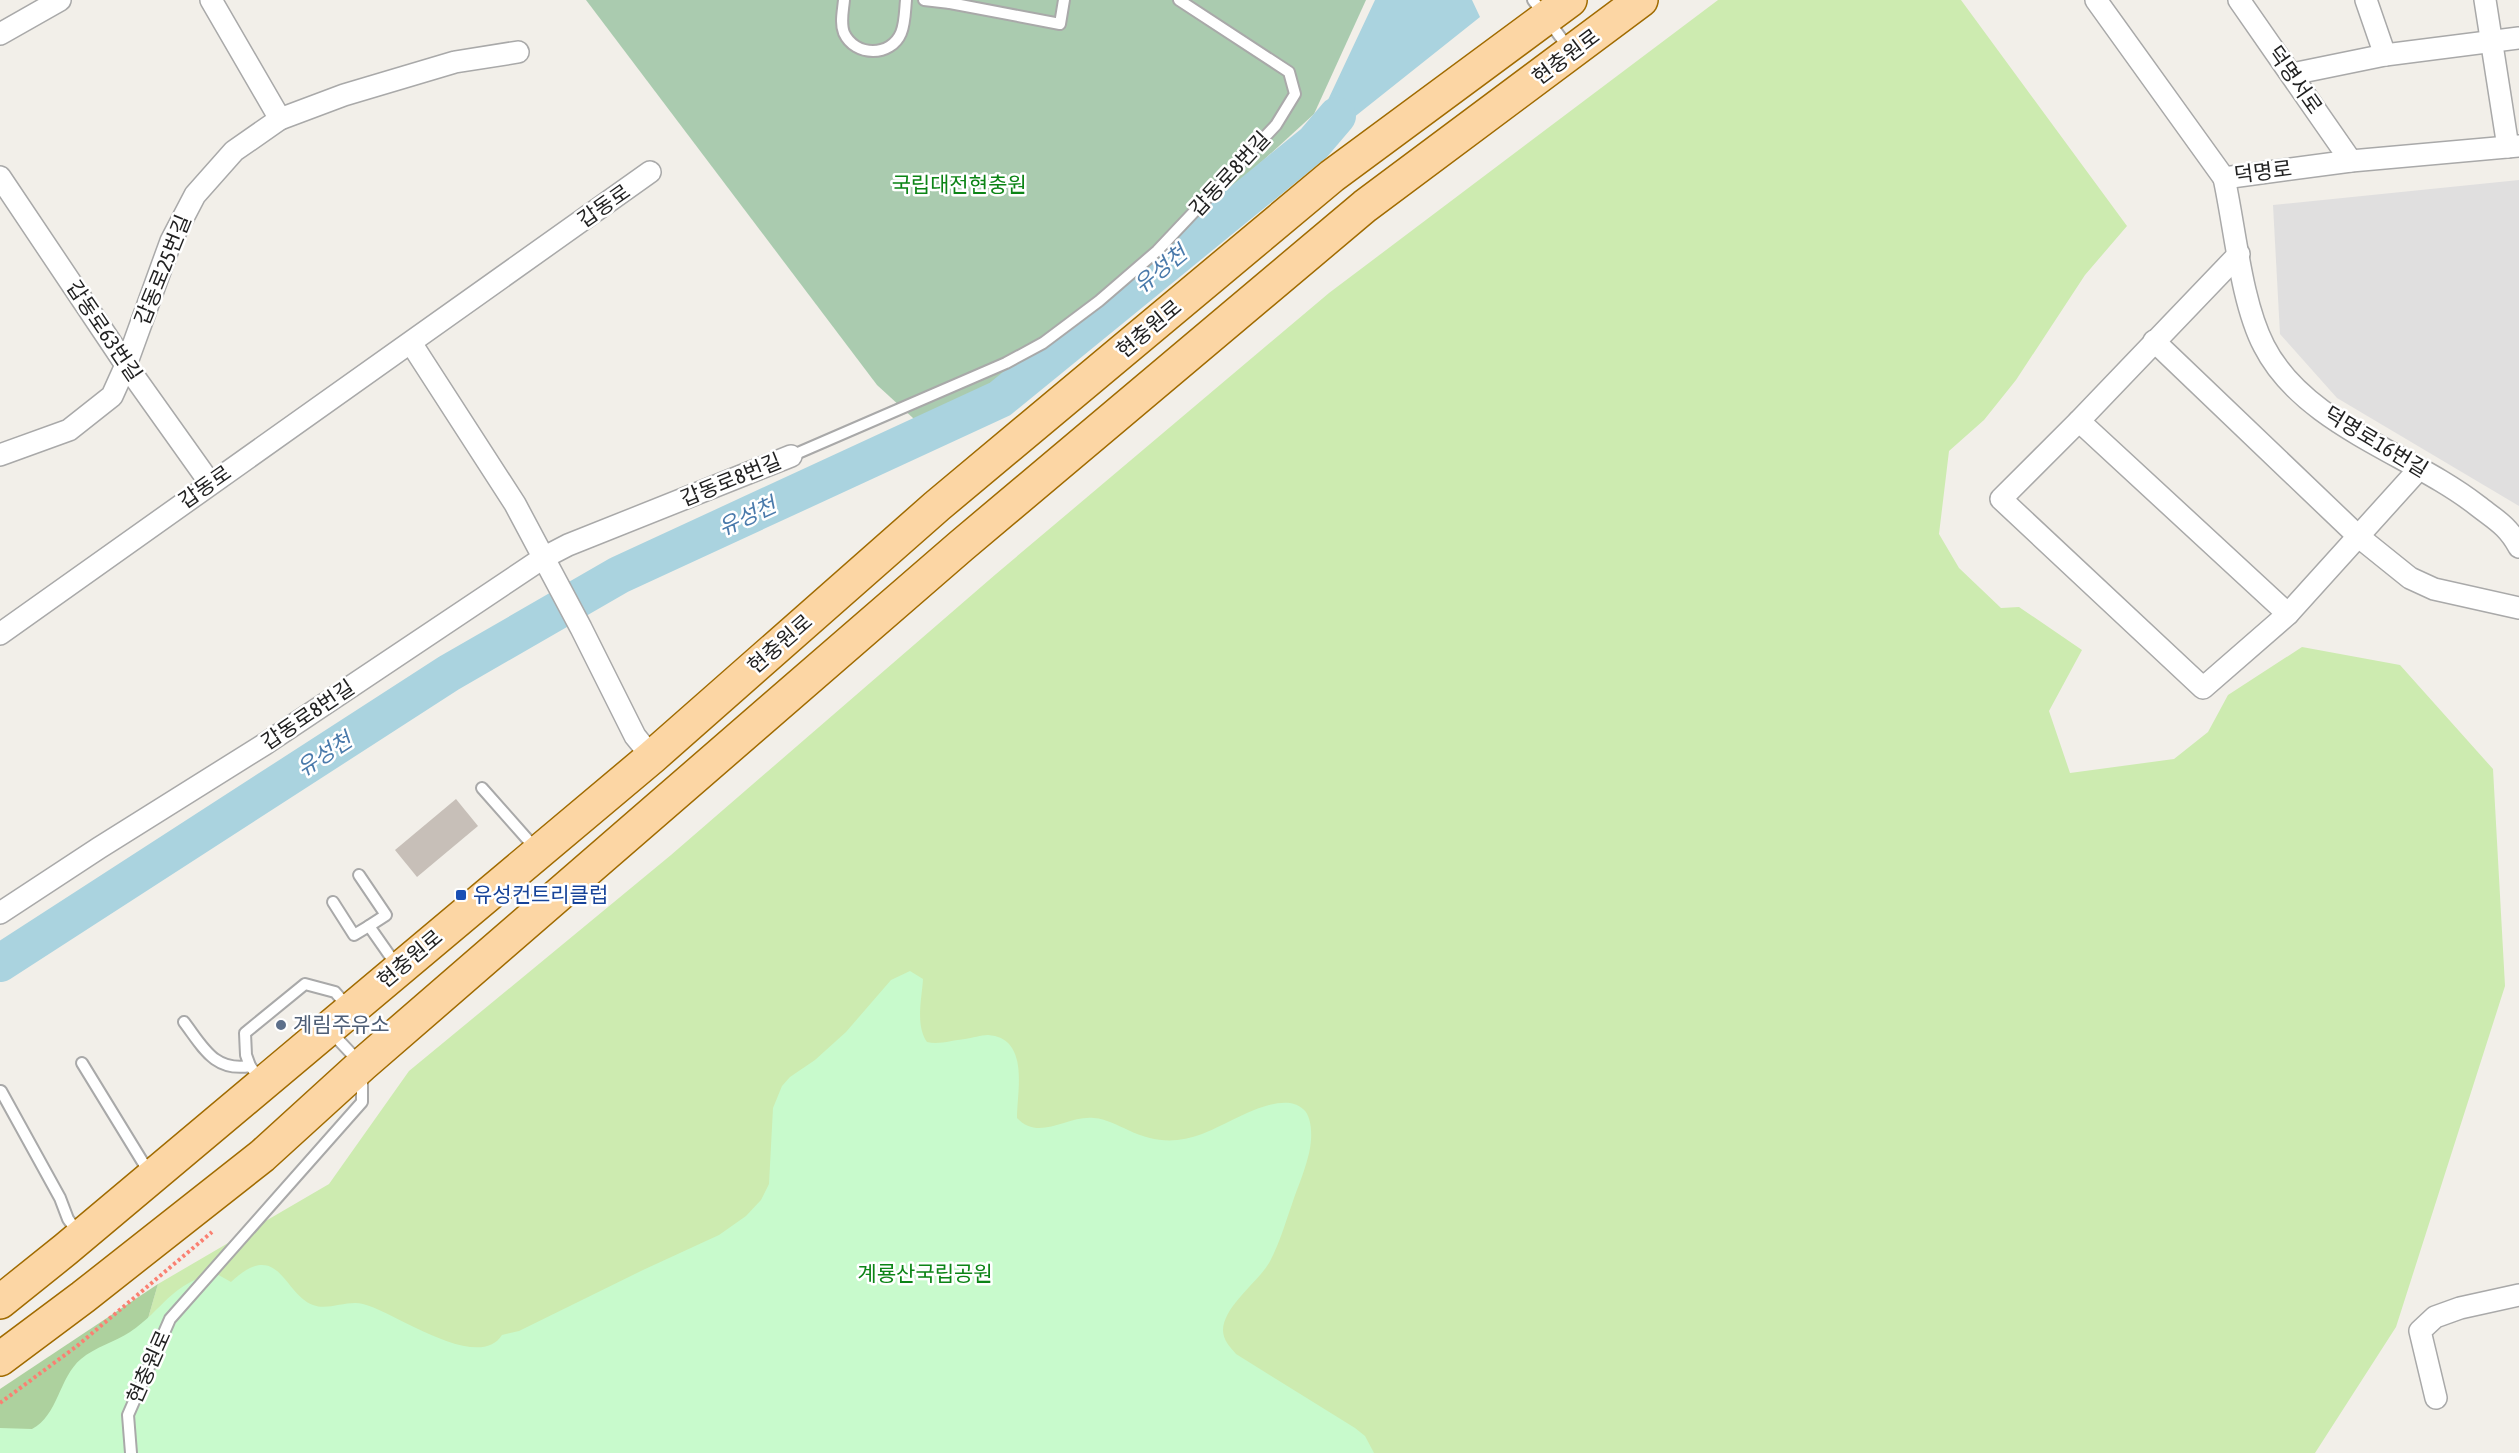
<svg xmlns="http://www.w3.org/2000/svg" width="2519" height="1453" font-family="'Asap Condensed','Noto Sans KR',sans-serif">
	<style>
		.residential { fill: #e0dfdf }
		.grass { fill: #cdebb0 }
		.forest { fill: #add19e }
		.cemetery { fill: #aacbaf }
		.park { fill: #c8facc }
		.water { fill: #aad3df }
		.lines { fill: none; stroke-linecap: round; stroke-linejoin: round }
		.river { stroke: #aad3df; stroke-width: 38 }
		.building { fill: #c7bfb8 }
		.lane-casing { stroke: #a9a9a9; stroke-width: 14 }
		.street-casing { stroke: #a9a9a9; stroke-width: 24 }
		.primary-casing { stroke: #a06b00; stroke-width: 36 }
		.path { stroke: #fa8072; stroke-width: 4; stroke-dasharray: 3 3; stroke-linecap: butt }
		.lane { stroke: #fff; stroke-width: 10 }
		.street { stroke: #fff; stroke-width: 21 }
		.primary { stroke: #fcd6a4; stroke-width: 33 }
		.transit-dot { fill: #1a4fb4; stroke: #fff; stroke-width: 2 }
		.service-dot { fill: #5c6f8a; stroke: #fff; stroke-width: 2 }
		.labels { text-anchor: middle; stroke-width: 5; stroke-linejoin: round; paint-order: stroke }
		.street-label { font-size: 21px; fill: #222; stroke: #fff }
		.park-label { font-size: 21px; fill: #0c8416; stroke: #fff }
		.transit-label { font-size: 21px; fill: #164399; stroke: #fff; text-anchor: start }
		.service-label { font-size: 21px; fill: #4e5e75; stroke: #fff; text-anchor: start }
		.water-label { font-size: 22px; font-style: italic; fill: #4a7aab; stroke: #fff }
	</style>
	<rect width="100%" height="100%" fill="#f2efe9"/>
	<path class="residential" d="M 2519,180 L 2519,506 L 2337,398 L 2280,334 L 2273,205 Z"/>
	<path class="grass" d="M 1718,0 L 1961,0 L 2127,226 L 2085,275 L 2016,380 L 1984,420 L 1949,451 L 1939,534 L 1959,568 L 2001,608 L 2019,607 L 2082,650 L 2049,711 L 2070,773 L 2174,759 L 2208,732 L 2228,695 L 2302,647 L 2400,665 L 2493,769 L 2505,986 L 2396,1327 L 2315,1453 L 109,1453 L 158,1284 L 329,1184 L 409,1071 L 671,855 L 996,574 L 1329,293 Z"/>
	<path class="forest" d="M 158,1284 L 109,1453 L 0,1453 L 0,1389 Z"/>
	<path class="cemetery" d="M 586,0 L 1366,0 L 1314,114 L 1074,333 L 925,429 L 877,385 Z"/>
	<path class="park" d="M 910,971 L 923,979 C 922,998 915,1025 927,1042 C 939,1045 953,1040 965,1039 C 972,1038 981,1035 988,1035 C 1030,1038 1017,1091 1017,1118 C 1039,1142 1067,1115 1094,1118 C 1106,1119 1117,1125 1128,1130 C 1153,1142 1176,1144 1202,1134 C 1226,1126 1280,1088 1303,1109 C 1314,1118 1312,1144 1308,1157 C 1304,1173 1297,1189 1292,1204 C 1285,1224 1279,1245 1269,1263 C 1257,1283 1224,1306 1223,1330 C 1223,1340 1230,1347 1236,1354 L 1355,1428 L 1365,1436 L 1374,1453 L 0,1453 L 0,1428 L 32,1429 C 58,1416 59,1377 81,1359 C 95,1347 115,1342 130,1332 C 164,1309 170,1284 215,1273 L 231,1282 C 279,1237 283,1294 313,1305 C 328,1311 347,1300 363,1304 C 395,1312 478,1373 502,1335 L 519,1331 L 643,1270 L 719,1235 L 746,1216 L 761,1200 L 769,1184 L 773,1108 L 782,1086 L 790,1077 L 815,1060 L 846,1032 L 891,980 Z"/>
	<path class="water" d="M 1375,0 L 1472,0 L 1480,17 L 1304,157 L 1295,143 L 1319,119 Z"/>
	<g class="lines">
		<path class="river" d="M 0,963 L 449,673 L 619,575 L 1000,399 L 1314,143 L 1337,116"/>
	</g>
	<path class="building" d="M 456,799 L 478,826 L 417,877 L 395,850 Z"/>
	<g class="lines">
		<defs>
			<g id="lane">
				<path d="M 844,0 C 843,11 840,23 844,33 C 855,57 891,57 901,33 C 905,24 905,10 906,0"/>
				<path d="M 924,0 L 950,3 L 954,0"/>
				<path d="M 1533,0 L 1570,50"/>
				<path d="M 950,3 L 1060,24 L 1064,0"/>
				<path d="M 791,456 L 1006,363 L 1043,343 L 1099,301 L 1157,251 L 1276,125 L 1295,94 L 1289,72 L 1179,0"/>
				<path d="M 482,788 L 536,849"/>
				<path d="M 359,875 L 386,915 L 369,926 L 397,966"/>
				<path d="M 333,902 L 354,935 L 369,926"/>
				<path d="M 184,1022 C 203,1047 214,1072 250,1066 L 254,1071"/>
				<path d="M 82,1063 L 150,1174"/>
				<path d="M 250,1066 L 246,1055 L 245,1033 L 305,984 L 335,992 L 348,1007"/>
				<path d="M 1,1091 L 60,1198 L 68,1219 L 79,1234"/>
				<path d="M 131,1453 L 128,1415 L 170,1319 L 362,1102 L 362,1065 L 331,1032"/>
			</g>
			<g id="street">
				<path d="M 211,0 L 280,119"/>
				<path d="M 2096,0 L 2224,178 L 2351,161 L 2519,146"/>
				<path d="M 2239,0 L 2351,161"/>
				<path d="M 2366,0 L 2385,55"/>
				<path d="M 2485,0 L 2508,147"/>
				<path d="M 0,34 L 60,0"/>
				<path d="M 2292,74 L 2385,55 L 2519,38"/>
				<path d="M 0,177 L 126,365 L 210,483"/>
				<path d="M 2224,178 C 2235,228 2241,302 2264,346 C 2304,425 2412,454 2478,506 C 2496,520 2508,526 2519,547"/>
				<path d="M 2239,254 L 2079,421 L 2001,499 L 2203,688 L 2288,614 L 2419,469"/>
				<path d="M 2154,341 L 2359,537 L 2410,578 L 2434,589 L 2519,608"/>
				<path d="M 411,343 L 515,504 L 581,628 L 635,736 L 652,757"/>
				<path d="M 2079,421 L 2288,614"/>
				<path d="M 0,455 L 69,430 L 112,396 L 126,365 L 171,241 L 195,195 L 234,151 L 280,119 L 344,95 L 455,62 L 518,52"/>
				<path d="M 0,634 L 650,172"/>
				<path d="M 0,913 L 99,848 L 265,744 L 543,558 L 568,545 L 791,456"/>
				<path d="M 2436,1398 L 2420,1331 L 2435,1317 L 2460,1308 L 2519,1295"/>
			</g>
			<g id="primary">
				<path d="M 0,1302 L 66,1249 L 652,757 L 937,506 L 1332,176 L 1570,0"/>
				<path d="M 0,1359 L 83,1297 L 262,1156 L 362,1065 L 961,546 L 1365,206 L 1641,0"/>
			</g>
		</defs>
		<use href="#lane" class="lane-casing"/>
		<use href="#street" class="street-casing"/>
		<use href="#primary" class="primary-casing"/>
		<path class="path" d="M 0,1403 L 77,1346 L 212,1232"/>
		<use href="#lane" class="lane"/>
		<use href="#street" class="street"/>
		<use href="#primary" class="primary"/>
	</g>
	<rect class="transit-dot" x="455" y="889" width="12" height="12" rx="3"/>
	<circle class="service-dot" cx="281" cy="1025" r="6"/>
	<g class="labels">
		<g class="street-label">
			<text transform="translate(1566 57) rotate(-37)" y="7">현충원로</text>
			<text transform="translate(2295 80) rotate(55)" y="7">덕명서로</text>
			<text transform="translate(2263 172) rotate(-7)" y="7">덕명로</text>
			<text transform="translate(1230 174) rotate(-47)" y="7">갑동로8번길</text>
			<text transform="translate(604 206) rotate(-35)" y="7">갑동로</text>
			<text transform="translate(163 270) rotate(-68)" y="7">갑동로25번길</text>
			<text transform="translate(1149 329) rotate(-40)" y="7">현충원로</text>
			<text transform="translate(104 331) rotate(56)" y="7">갑동로63번길</text>
			<text transform="translate(2376 442) rotate(31)" y="7">덕명로16번길</text>
			<text transform="translate(731 480) rotate(-22)" y="7">갑동로8번길</text>
			<text transform="translate(205 487) rotate(-35)" y="7">갑동로</text>
			<text transform="translate(780 644) rotate(-41)" y="7">현충원로</text>
			<text transform="translate(308 715) rotate(-34)" y="7">갑동로8번길</text>
			<text transform="translate(410 959) rotate(-40)" y="7">현충원로</text>
			<text transform="translate(149 1367) rotate(-66)" y="7">현충원로</text>
		</g>
		<g class="park-label">
			<text x="959" y="192">국립대전현충원</text>
			<text x="925" y="1281">계룡산국립공원</text>
		</g>
		<g class="transit-label">
			<text x="473" y="902">유성컨트리클럽</text>
		</g>
		<g class="service-label">
			<text x="293" y="1032">계림주유소</text>
		</g>
		<g class="water-label">
			<text transform="translate(1160 269) rotate(-39)" y="8">유성천</text>
			<text transform="translate(747 516) rotate(-25)" y="8">유성천</text>
			<text transform="translate(324 754) rotate(-33)" y="8">유성천</text>
		</g>
	</g>
</svg>
